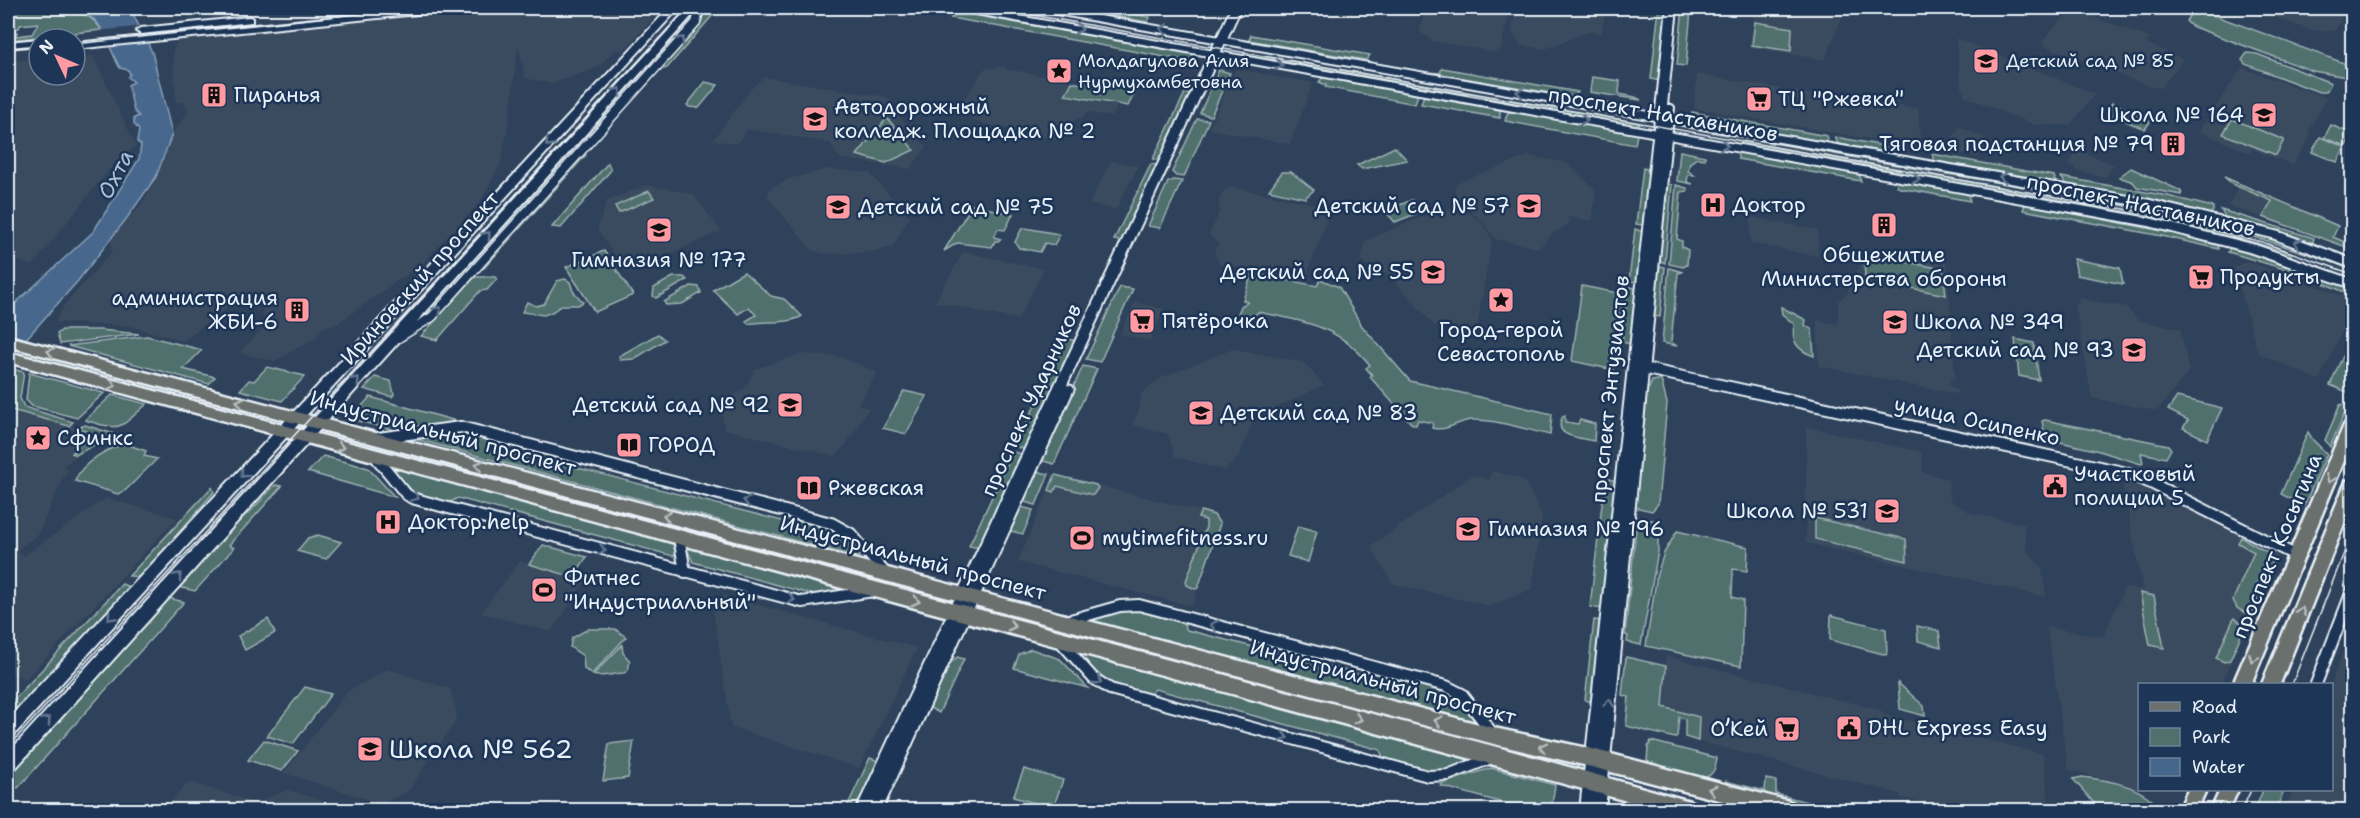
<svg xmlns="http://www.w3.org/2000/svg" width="2360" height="818" font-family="'Shantell Sans',sans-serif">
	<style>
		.built { fill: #3b4b5e }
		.green { fill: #506f6d; stroke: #9cb0b2; stroke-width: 1.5 }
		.water { fill: #46678c; stroke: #879eb7; stroke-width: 1.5 }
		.pier { fill: #2f425b }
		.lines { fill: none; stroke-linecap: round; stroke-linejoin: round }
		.minor-far1-casing { stroke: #e8f1f8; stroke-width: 11 }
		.minor-casing { stroke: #e8f1f8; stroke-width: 14 }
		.tertiary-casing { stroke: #e8f1f8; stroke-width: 4 }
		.secondary-casing { stroke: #e8f1f8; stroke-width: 4 }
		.primary-casing { stroke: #e8f1f8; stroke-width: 5 }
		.minor-far1 { stroke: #1d3557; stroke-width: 8 }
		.minor { stroke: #1d3557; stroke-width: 10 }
		.tertiary { fill: #1d3557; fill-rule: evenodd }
		.secondary { fill: #1d3557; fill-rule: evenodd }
		.primary { fill: #6b706d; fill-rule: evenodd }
		.tram { stroke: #e8f1f8; stroke-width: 1.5 }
		.oneway { stroke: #64778f }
		.oneway2 { stroke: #b6bdc0 }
		.labels { text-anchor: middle; stroke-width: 5; stroke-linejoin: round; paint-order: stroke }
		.far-poi-label { font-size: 18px; fill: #e8f1f8; stroke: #1d3557; text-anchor: start }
		.poi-label { font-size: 21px; fill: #e8f1f8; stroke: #1d3557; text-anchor: start }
		.street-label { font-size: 21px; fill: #e8f1f8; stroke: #1d3557 }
		.water-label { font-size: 22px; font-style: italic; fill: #afc1d2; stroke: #1d3557 }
		.near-poi-label { font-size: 26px; fill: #e8f1f8; stroke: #1d3557; text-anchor: start }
	</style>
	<rect width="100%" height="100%" fill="#2f425b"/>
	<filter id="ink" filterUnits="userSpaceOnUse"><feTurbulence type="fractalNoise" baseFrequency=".0167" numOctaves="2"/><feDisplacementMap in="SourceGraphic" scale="12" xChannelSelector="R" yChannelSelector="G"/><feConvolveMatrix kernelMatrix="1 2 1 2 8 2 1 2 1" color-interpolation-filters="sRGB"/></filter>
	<g filter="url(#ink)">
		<g class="built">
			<path d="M 488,8 L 641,8 L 660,11 L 624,50 L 615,49 L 598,67 L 552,84 L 525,78 L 518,44 L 510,114 L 501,163 L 480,202 L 423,263 L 335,325 L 324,327 L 315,338 L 275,361 L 239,353 L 265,327 L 261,304 L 227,308 L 183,341 L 130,326 L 55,322 L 65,304 L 112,252 L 110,237 L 140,207 L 156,179 L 172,134 L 188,113 L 184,101 L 176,103 L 173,50 L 178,40 Z"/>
			<path d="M 1426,8 L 1510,8 L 1501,49 L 1494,52 L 1433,41 L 1419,32 Z"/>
			<path d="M 1517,8 L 1606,8 L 1601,34 L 1589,31 L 1545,49 L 1520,45 L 1511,31 Z"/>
			<path d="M 1755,8 L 1851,8 L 1842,10 L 1844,12 L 1825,60 L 1749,47 Z"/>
			<path d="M 2249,8 L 2348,8 L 2335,31 L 2311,30 Z"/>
			<path d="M 2072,9 L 2150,38 L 2146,43 L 2183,59 L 2161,88 L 2148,86 L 2043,45 L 2042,41 Z"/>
			<path d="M 1956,38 L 2095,94 L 2070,125 L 2035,125 L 1965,96 L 1961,84 Z"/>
			<path d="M 93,56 L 136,146 L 115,162 L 32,266 L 8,257 L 8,61 L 39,59 L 39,75 L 75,75 L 75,57 Z"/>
			<path d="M 1004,66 L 1006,69 L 1080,83 L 1085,74 L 1141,84 L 1128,108 L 1117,106 L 1112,117 L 1087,112 L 1083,119 L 1077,118 L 1068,127 L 1062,141 L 973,121 L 960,106 L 984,69 Z"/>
			<path d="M 2242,68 L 2327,98 L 2309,130 L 2311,134 L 2293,165 L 2252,149 L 2250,153 L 2199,131 Z"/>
			<path d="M 1236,69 L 1313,83 L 1290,144 L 1209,129 Z"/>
			<path d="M 1697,74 L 1880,106 L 1881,103 L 1918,109 L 1921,148 L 1694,108 Z"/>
			<path d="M 764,77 L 886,97 L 894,104 L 891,108 L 927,147 L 910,169 L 839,158 L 830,143 L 747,129 L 737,144 L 713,140 L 751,89 Z"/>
			<path d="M 1960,127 L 1987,139 L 1978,157 L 1947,151 L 1948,143 Z"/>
			<path d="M 2078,150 L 2114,165 L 2105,177 L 2075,170 L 2075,167 L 2068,164 Z"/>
			<path d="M 1528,156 L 1567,163 L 1596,190 L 1592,221 L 1568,217 L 1568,224 L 1550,236 L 1539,248 L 1495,239 L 1485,225 L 1457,199 L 1454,188 L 1457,183 Z"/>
			<path d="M 1111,161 L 1138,166 L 1116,209 L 1089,204 Z"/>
			<path d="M 827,169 L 869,173 L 910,217 L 892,247 L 871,252 L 826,254 L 813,251 L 767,196 L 770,189 L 789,179 Z"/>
			<path d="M 646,185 L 693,194 L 721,231 L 627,273 L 597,229 L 607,201 Z"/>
			<path d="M 1230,187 L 1331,207 L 1305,281 L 1219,264 L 1214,250 L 1219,244 L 1209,235 L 1220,211 L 1218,203 L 1223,192 Z"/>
			<path d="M 2238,188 L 2271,201 L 2262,217 L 2228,206 Z"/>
			<path d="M 1443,208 L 1471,214 L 1483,225 L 1492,239 L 1476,333 L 1435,326 L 1388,274 L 1373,270 L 1361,260 L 1365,241 Z"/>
			<path d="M 1751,217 L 1818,230 L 1818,256 L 1750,243 Z"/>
			<path d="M 1859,248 L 1947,264 L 1955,380 L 1950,379 L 1950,386 L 1957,390 L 1956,394 L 1819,366 L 1817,320 L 1838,324 L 1838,301 L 1848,293 L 1848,282 L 1860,267 Z"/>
			<path d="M 963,252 L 1044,269 L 1018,320 L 935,302 Z"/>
			<path d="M 2247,261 L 2352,299 L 2352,311 L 2319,380 L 2258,353 L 2234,268 Z"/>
			<path d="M 2078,298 L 2126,307 L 2139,321 L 2180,329 L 2189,371 L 2157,411 L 2092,398 L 2075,304 L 2079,304 Z"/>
			<path d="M 1135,302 L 1164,309 L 1150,341 L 1120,334 Z"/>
			<path d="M 1233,349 L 1303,362 L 1324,385 L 1254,418 L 1239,457 L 1225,470 L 1175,457 L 1168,434 L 1133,425 L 1140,407 L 1141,394 L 1163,377 Z"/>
			<path d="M 802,354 L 841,357 L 877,372 L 858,405 L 869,408 L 844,447 L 835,456 L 724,429 L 721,403 L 745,388 L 755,369 Z"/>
			<path d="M 8,408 L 89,430 L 77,454 L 63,467 L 69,470 L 65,474 L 38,534 L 16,551 L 24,556 L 106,498 L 177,518 L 26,679 L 8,673 Z"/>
			<path d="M 1806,427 L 1922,452 L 1923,473 L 1948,479 L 1950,500 L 1971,513 L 2024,524 L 2027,551 L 2042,568 L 2046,597 L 1806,543 Z"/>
			<path d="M 1492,471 L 1523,479 L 1542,515 L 1532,589 L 1490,606 L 1393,584 L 1371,546 L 1473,475 L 1489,480 Z"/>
			<path d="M 1055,475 L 1208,513 L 1218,519 L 1220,524 L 1193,604 L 1187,605 L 1018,562 Z"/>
			<path d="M 2122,481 L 2154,492 L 2278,556 L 2221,684 L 2140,684 L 2139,789 L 2068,769 L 2047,627 L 2103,637 L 2125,587 L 2143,590 Z"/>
			<path d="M 520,561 L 586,581 L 551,632 L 481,613 Z"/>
			<path d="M 721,595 L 917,648 L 859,768 L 731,727 L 713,609 Z"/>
			<path d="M 2352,628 L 2352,810 L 2285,810 L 2293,790 L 2332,790 L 2331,684 Z"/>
			<path d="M 1666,656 L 1880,710 L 1885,715 L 2043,754 L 2050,810 L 1951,810 L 1900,797 L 1900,794 L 1698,741 L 1699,717 L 1662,708 Z"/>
			<path d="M 388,669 L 450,689 L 457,714 L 454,724 L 409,790 L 382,804 L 284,773 L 348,691 Z"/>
			<path d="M 191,782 L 255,803 L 288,790 L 329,803 L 329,810 L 165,810 L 186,784 Z"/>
		</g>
		<g class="green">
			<path d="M 8,8 C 36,8 86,1 101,30 L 8,40 L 8,35 L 17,32 L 16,36 L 32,34 L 38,23 L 20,25 L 19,28 L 8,30 Z"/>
			<path d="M 705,8 L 719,8 L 667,68 L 656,71 L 699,23 Z"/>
			<path d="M 1068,8 L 1096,8 L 1150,17 L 1148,22 Z"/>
			<path d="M 1659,8 L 1668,8 L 1660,81 L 1651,79 Z"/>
			<path d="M 1683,8 L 1691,10 L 1686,66 L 1677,65 Z"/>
			<path d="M 2194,8 L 2352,66 L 2352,78 L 2313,71 L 2191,26 L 2186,21 Z"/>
			<path d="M 696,12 L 693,22 L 433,311 L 417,320 Z"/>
			<path d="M 957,12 L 1197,55 L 1194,60 L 1187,61 L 951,18 Z"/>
			<path d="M 1755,22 L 1792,28 L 1791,51 L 1752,45 Z"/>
			<path d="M 1251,35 L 1370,55 L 1366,60 L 1249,40 Z"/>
			<path d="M 1244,53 L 1430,86 L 1421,87 L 1243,55 Z"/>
			<path d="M 2247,53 L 2257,54 L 2331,83 L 2326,92 L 2319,92 L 2245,64 L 2242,60 Z"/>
			<path d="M 1442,68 L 1578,92 L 1574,97 L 1429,72 L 1440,73 Z"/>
			<path d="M 1219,70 L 1230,73 L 1211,116 L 1200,113 Z"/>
			<path d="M 1086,76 L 1138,86 L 1128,106 L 1065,95 L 1072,82 L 1081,84 Z"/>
			<path d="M 1323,77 L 1418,94 L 1415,104 L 1325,87 L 1326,85 L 1319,82 Z"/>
			<path d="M 1592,77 L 1620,81 L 1619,94 L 1635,97 L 1641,100 L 1590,92 Z"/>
			<path d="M 705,82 L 718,85 L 699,108 L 689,107 L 687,105 Z"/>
			<path d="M 1434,87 L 1638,123 L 1638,126 L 1434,89 Z"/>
			<path d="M 1185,93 L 1193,95 L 1162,161 L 1153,159 Z"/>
			<path d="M 1424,95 L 1500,109 L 1500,118 L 1421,104 Z"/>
			<path d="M 2112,103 L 2150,118 L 2152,119 L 2145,129 L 2105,113 Z"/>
			<path d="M 1511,111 L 1637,134 L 1635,145 L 1505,121 L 1507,114 Z"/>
			<path d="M 1692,112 L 1827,136 L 1828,139 L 1826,142 L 1692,118 Z"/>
			<path d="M 887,118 L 914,150 L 886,163 L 857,155 Z"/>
			<path d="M 1197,119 L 1209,120 L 1184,177 L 1176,176 L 1172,172 Z"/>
			<path d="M 2232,119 L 2284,140 L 2276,155 L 2223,134 Z"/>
			<path d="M 1688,125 L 1891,162 L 1901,166 L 1688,128 Z"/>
			<path d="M 2331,125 L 2352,134 L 2346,146 L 2324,138 Z"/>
			<path d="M 1835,137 L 1889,147 L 1890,153 L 1838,144 Z"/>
			<path d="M 2320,137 L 2345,147 L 2337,162 L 2312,152 Z"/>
			<path d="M 1741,142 L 1901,170 L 1901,171 L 1741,144 Z"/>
			<path d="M 1395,147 L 1407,160 L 1362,169 L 1357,165 Z"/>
			<path d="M 1680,151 L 1705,156 L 1705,159 L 1697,158 L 1690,163 L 1688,171 L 1694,175 L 1688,175 L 1687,182 L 1693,184 L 1677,181 Z"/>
			<path d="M 584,152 L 586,155 L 484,268 L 479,270 Z"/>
			<path d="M 1738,152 L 1859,174 L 1861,181 L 1738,159 Z"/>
			<path d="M 1932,154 L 2054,176 L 2055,179 L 2054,182 L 1934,161 Z"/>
			<path d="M 608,163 L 611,170 L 561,228 L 552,227 Z"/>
			<path d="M 1151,164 L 1160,166 L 1123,242 L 1114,240 Z"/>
			<path d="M 1905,164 C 2029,186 2156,202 2276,241 C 2301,250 2331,257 2352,270 C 2209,214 2057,193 1905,167 Z"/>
			<path d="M 1643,168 L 1650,170 L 1644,225 L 1636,224 Z"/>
			<path d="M 2131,168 L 2181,191 L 2182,195 L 2137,187 L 2133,182 L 2119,177 Z"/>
			<path d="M 1906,171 L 2184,222 L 2291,253 L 2291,256 C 2166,214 2035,197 1906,174 Z"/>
			<path d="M 1282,172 L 1291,172 L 1314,190 L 1305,198 L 1269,190 Z"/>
			<path d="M 2061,177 L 2168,196 L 2213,207 L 2213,211 L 2210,214 L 2067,185 Z"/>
			<path d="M 2224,177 L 2338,226 L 2333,237 L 2352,245 L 2352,249 L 2263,217 L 2272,201 L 2234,185 Z"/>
			<path d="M 1174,180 L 1182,181 L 1160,228 L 1148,226 L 1168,182 Z"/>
			<path d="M 1897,181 L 1968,194 L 1970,201 L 1900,188 L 1897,186 Z"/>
			<path d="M 1668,184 L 1672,185 L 1665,263 L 1658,260 Z"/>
			<path d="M 1676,185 L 1687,188 L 1688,191 L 1681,192 L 1677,239 L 1682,241 L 1682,247 L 1688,250 L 1687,265 L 1683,267 L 1669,264 Z"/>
			<path d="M 649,191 L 654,198 L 619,213 L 615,206 Z"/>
			<path d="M 1412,200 L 1423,211 L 1395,222 L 1385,211 Z"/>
			<path d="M 2025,204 L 2217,242 L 2219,249 L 2162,236 L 2023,210 Z"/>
			<path d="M 972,205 L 1013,214 L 1005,230 L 998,229 L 994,237 L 1001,239 L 999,241 L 995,241 L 992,247 L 957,243 L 944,251 Z"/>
			<path d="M 2221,210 L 2314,238 L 2312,245 L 2225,217 Z"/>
			<path d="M 1025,228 L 1058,234 L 1059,236 L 1054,245 L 1045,243 L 1040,252 L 1019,248 L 1015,242 L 1021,230 Z"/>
			<path d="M 1635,229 L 1644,232 L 1638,282 L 1629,281 Z"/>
			<path d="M 2231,246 L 2279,261 L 2352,289 L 2352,295 L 2304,275 L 2228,252 Z"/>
			<path d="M 604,251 L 633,295 L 595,312 L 566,267 Z"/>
			<path d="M 1864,254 L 1943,269 L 1946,295 L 1865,279 Z"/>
			<path d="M 2074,259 L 2120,268 L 2123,284 L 2077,275 Z"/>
			<path d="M 1658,266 L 1665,267 L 1660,317 L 1653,316 Z"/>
			<path d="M 1669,268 L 1683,272 L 1678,273 L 1671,342 L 1677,346 L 1662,343 Z"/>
			<path d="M 744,272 L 771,296 L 784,299 L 802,316 C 787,325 766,320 748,324 L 746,321 L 756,315 L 749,307 L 738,314 L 713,290 Z"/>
			<path d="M 1252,273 L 1317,286 L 1320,279 L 1339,287 L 1362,326 L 1410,381 L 1552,414 L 1550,435 C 1527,430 1495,419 1472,420 C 1457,421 1448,432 1432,428 L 1433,423 L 1418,420 L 1416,425 L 1411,423 L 1370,377 L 1372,375 L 1366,368 L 1370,365 C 1338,325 1305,322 1258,312 L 1254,316 L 1238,314 L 1241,306 L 1248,302 L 1243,300 Z"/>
			<path d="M 475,277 L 495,277 L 497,279 L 487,290 L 480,291 L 437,340 L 421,336 Z"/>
			<path d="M 673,277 L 684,277 L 687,280 L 656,298 L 653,296 L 654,288 Z"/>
			<path d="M 565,279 L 570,282 L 573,291 L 583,302 L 578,305 L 562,305 L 552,312 L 544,315 L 522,312 L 527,302 L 536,306 L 544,304 L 557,281 Z"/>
			<path d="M 691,286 L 699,287 L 701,293 L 682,304 L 666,305 L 664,302 Z"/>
			<path d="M 1582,286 L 1623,294 L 1614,370 L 1572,361 Z"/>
			<path d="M 1628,286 L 1637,289 L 1631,344 L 1622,342 Z"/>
			<path d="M 1120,287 L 1133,289 L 1100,362 L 1086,359 Z"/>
			<path d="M 1781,307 L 1806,320 L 1805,325 L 1812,330 L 1814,356 C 1797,350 1791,342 1794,324 L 1782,314 Z"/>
			<path d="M 62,330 L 100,330 L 139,334 L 60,344 L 57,334 Z"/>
			<path d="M 658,334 L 665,340 L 634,359 L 620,360 L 619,356 Z"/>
			<path d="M 2352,335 L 2352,394 L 2330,385 Z"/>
			<path d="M 147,336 L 202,350 L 183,369 L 215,377 L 209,384 L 68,346 Z"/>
			<path d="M 1067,339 L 1077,341 L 1026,449 L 1015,447 Z"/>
			<path d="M 2015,339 L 2034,343 L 2039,380 L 2019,376 Z"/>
			<path d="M 1083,366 L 1097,369 L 1054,464 L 1040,460 Z"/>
			<path d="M 267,367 L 305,376 L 282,401 L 240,390 L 249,380 L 254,381 Z"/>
			<path d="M 8,368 L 24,372 L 20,398 L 24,407 L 73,422 L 69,426 L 8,409 Z"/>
			<path d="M 29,373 L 104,393 L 77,418 L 32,406 L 26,400 Z"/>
			<path d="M 375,377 L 391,381 L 394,394 L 392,397 L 364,389 Z"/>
			<path d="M 1658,380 L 1661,380 L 1667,403 L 1658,504 L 1652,511 L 1634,507 L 1646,388 L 1649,388 L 1652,381 Z"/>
			<path d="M 904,391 L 927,396 L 906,434 L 883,428 Z"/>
			<path d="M 112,395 L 147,404 C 117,430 123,431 85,420 Z"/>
			<path d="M 370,397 L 456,421 L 457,423 L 394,430 L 350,419 Z"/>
			<path d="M 2177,397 L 2222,408 L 2207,440 L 2183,428 L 2188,420 L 2168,410 Z"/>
			<path d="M 2349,403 L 2330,447 L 2325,440 L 2340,405 Z"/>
			<path d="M 1563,416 L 1565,416 L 1565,422 L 1578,424 L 1580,420 L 1595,424 L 1594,441 C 1580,438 1551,437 1563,416 Z"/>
			<path d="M 2045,420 L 2168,445 L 2171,449 L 2166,458 L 2141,453 L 2143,463 L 2141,464 L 2099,451 L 2047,439 L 2045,438 L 2042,421 Z"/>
			<path d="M 85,425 L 114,434 L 76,455 L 72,453 L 79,447 L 73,445 L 87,431 L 78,428 Z"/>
			<path d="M 458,431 L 499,441 L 497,447 L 782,521 L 788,516 C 814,522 852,528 862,556 L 857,557 L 411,438 Z"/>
			<path d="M 2308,432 L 2313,440 L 2327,454 L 2304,506 L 2281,494 Z"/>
			<path d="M 126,444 L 146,451 L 144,456 L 157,459 L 126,490 L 118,494 L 75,481 C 81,463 109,447 126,444 Z"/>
			<path d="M 1013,452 L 1023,454 L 980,548 L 969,546 Z"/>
			<path d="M 323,456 L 368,468 L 395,497 L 308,472 Z"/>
			<path d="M 395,466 L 672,541 L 676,554 L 673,556 L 458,498 L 448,503 L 414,493 L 393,470 Z"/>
			<path d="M 1035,471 L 1049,474 L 1036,505 L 1021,501 Z"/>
			<path d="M 1055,475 L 1096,485 L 1098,488 L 1093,495 L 1057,486 L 1054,492 L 1049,490 Z"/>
			<path d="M 1605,478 L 1616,481 L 1602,609 L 1590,607 Z"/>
			<path d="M 275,485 L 282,486 L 229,545 L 234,548 L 195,591 L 178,587 L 239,519 L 249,513 Z"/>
			<path d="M 212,487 L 214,492 L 140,577 L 129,576 Z"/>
			<path d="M 1021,507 L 1033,510 L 1023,534 L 1010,531 Z"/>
			<path d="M 1201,511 L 1214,515 L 1220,524 L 1198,588 L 1195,589 L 1187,585 L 1186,581 L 1206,527 L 1206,520 L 1198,518 Z"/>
			<path d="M 1637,518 L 1658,521 L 1658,551 L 1641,645 L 1627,642 L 1628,636 L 1625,635 Z"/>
			<path d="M 1815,518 L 1906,539 L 1907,561 L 1815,539 Z"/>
			<path d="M 1298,526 L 1317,531 L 1308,562 L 1288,556 Z"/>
			<path d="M 1677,531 L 1748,547 L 1747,571 L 1733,569 L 1732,597 L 1743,600 L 1741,666 L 1646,646 L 1657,574 L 1664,553 Z"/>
			<path d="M 318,535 L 341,542 L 326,559 L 297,551 L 308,538 Z"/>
			<path d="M 2241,537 L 2267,552 L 2273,561 L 2270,573 L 2263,570 L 2255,588 L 2261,592 L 2250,616 L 2237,608 L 2233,600 L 2254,552 L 2238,543 Z"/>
			<path d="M 543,545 L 587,557 L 573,577 L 529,564 Z"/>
			<path d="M 685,545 L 846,588 L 842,592 L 814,595 L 693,562 Z"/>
			<path d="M 122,584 L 131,588 L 8,720 L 8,706 Z"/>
			<path d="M 2140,593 L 2154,596 L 2164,648 L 2150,645 Z"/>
			<path d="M 168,598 L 184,602 L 18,788 L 8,785 L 8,775 Z"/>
			<path d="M 1138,609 L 1181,620 L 1187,630 L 1386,681 L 1391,676 C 1420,683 1466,686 1475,720 L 1471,721 L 1091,621 L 1092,618 L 1122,610 Z"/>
			<path d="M 1831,615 L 1886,629 L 1887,655 L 1830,640 Z"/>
			<path d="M 2234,618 L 2245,626 L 2230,660 L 2224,662 L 2216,658 Z"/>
			<path d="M 268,619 L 275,633 L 245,650 L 238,636 Z"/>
			<path d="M 1594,620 L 1601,621 L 1592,702 L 1585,700 Z"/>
			<path d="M 1917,626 L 1939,631 L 1941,647 L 1918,641 Z"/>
			<path d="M 588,629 L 615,629 L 626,637 L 592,674 L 584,669 L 583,656 L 570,647 L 572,638 Z"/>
			<path d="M 622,645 L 623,653 L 630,661 L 628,670 L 624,673 C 615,673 601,678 593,675 Z"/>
			<path d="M 1031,649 L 1060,659 L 1088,688 L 1014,668 L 1019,654 Z"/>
			<path d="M 1081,652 L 1470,757 L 1471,759 C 1448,782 1410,767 1384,760 L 1380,750 L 1155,689 L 1151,694 L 1147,694 C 1111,684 1105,685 1080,656 Z"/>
			<path d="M 957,657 L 964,659 L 939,713 L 928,707 L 949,660 L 953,661 Z"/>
			<path d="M 1626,657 L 1666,666 L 1663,707 L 1699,717 L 1698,741 L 1685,737 L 1685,719 L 1679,717 L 1677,736 L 1675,738 L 1626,726 L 1629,697 L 1622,695 Z"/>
			<path d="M 1898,683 L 1924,706 L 1925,716 L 1900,709 Z"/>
			<path d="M 305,687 L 331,694 L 293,744 L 267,736 Z"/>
			<path d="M 264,740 L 298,751 L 282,771 L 248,760 Z"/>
			<path d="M 634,741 L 628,778 L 603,781 L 609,744 Z"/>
			<path d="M 1651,741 L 1717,758 C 1716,768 1713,777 1701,778 L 1647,763 L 1648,747 Z"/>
			<path d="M 870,758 L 881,762 L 858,810 L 846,809 Z"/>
			<path d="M 1491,768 L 1555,785 L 1551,810 L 1529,810 L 1441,786 L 1441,784 Z"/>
			<path d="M 1024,769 L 1063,780 L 1053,808 L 1013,797 Z"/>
			<path d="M 2082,777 C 2108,780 2146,786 2160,810 L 2100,810 L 2073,779 Z"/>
			<path d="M 1766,779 L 1776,781 L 1776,794 L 1838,810 L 1824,810 L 1734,786 L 1725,781 L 1765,791 Z"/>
			<path d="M 2263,790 L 2284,790 L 2276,810 L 2255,810 Z"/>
		</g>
		<path class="water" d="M 66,8 L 135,8 L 134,16 L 152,52 L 172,134 L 156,177 L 127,218 L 77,282 L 8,359 L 8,310 L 93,232 L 139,159 L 141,145 L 137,142 L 139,130 L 134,124 L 134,118 L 139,116 L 134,111 L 128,85 L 134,82 L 128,77 L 130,74 L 128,70 L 120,68 C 113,57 103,24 92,18 C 84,12 74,14 66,8 Z"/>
		<path class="pier" d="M 143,26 L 151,43 L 106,48 L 98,31 Z"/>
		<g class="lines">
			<defs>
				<path id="minor-far1" d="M 395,340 L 432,317 L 696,23 L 700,8"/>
				<g id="minor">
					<path d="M 1637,367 L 2123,472 L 2151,483 L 2297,556"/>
					<path d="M 378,438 L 461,427 L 831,523 L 851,534 L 886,574"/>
					<path d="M 375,456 L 406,494 L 412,498 L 441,506 L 802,602 L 873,591"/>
					<path d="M 679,537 L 685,572"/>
					<path d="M 1067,621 L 1120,606 L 1139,605 L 1446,686 L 1462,694 L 1493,734"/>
					<path d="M 1060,641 L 1093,678 L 1110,689 L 1428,776 L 1448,775 L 1491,758"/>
					<path d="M 2316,684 L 2352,591"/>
				</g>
				<g id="tertiary">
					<path d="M 424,8 L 451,8 L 446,11 L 75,49 L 75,43 Z"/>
					<path d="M 1231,8 L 1241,8 L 1067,385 L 1072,386 L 1074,389 L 882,810 L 856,810 Z"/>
					<path d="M 1667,8 L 1677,8 L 1667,105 L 1672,105 L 1674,107 L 1605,810 L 1580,810 Z"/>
					<path d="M 249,17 L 252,18 L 252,22 L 141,34 L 136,31 L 141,28 Z"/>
					<path d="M 39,39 L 39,45 L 8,48 L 8,42 Z"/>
				</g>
				<g id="secondary">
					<path d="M 669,8 L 679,8 L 14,735 L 8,737 L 8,719 Z"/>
					<path d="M 689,8 L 699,8 L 14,770 L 8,772 L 8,753 Z"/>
					<path d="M 955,8 L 974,8 L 2149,218 L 2256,245 L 2352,279 L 2352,288 L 2249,252 L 2149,226 L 960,11 Z"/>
					<path d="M 1034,8 L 1054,8 L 2146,199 L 2279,232 L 2352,259 L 2352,268 L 2272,238 L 2146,207 L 1039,11 Z"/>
				</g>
				<g id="primary">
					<path d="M 8,336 L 1494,728 L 1592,749 L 1789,801 L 1796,804 L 1798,810 L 1757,810 L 1592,767 L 1494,744 L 8,346 Z"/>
					<path d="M 8,352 L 1497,747 L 1690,801 L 1697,804 L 1699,810 L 1660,810 L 8,362 Z"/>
					<path d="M 2352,419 L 2352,442 L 2251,684 L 2233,684 L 2344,425 L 2347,421 Z"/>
					<path d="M 2352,480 L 2352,504 L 2280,684 L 2262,684 L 2344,486 L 2346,481 Z"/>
					<path d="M 2188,790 L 2206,790 L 2197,810 L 2179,810 Z"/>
					<path d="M 2220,790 L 2238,790 L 2229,810 L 2211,810 Z"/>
				</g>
			</defs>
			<use href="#minor-far1" class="minor-far1-casing"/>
			<use href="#minor" class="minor-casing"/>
			<use href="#tertiary" class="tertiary-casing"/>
			<use href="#secondary" class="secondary-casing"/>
			<use href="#primary" class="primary-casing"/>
			<use href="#minor-far1" class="minor-far1"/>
			<use href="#minor" class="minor"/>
			<use href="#tertiary" class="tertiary"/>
			<use href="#secondary" class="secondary"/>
			<use href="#primary" class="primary"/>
			<g class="tram">
				<path d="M 994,8 L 2147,213 L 2262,242 L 2352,274"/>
				<path d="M 75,44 L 412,8"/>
				<path d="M 8,48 L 39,45"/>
				<path d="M 2292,684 L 2352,533"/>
				<path d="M 8,747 L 687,8"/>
				<path d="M 2242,810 L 2251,790"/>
			</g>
		</g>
		<defs><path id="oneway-chevron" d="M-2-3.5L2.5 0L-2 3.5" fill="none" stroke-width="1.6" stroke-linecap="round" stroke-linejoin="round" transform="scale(1.5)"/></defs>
		<g class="oneway">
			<use href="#oneway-chevron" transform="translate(1079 29) rotate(10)"/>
			<use href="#oneway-chevron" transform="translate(1164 29) rotate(-170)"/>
			<use href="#oneway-chevron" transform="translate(681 40) rotate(-49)"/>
			<use href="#oneway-chevron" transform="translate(1279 65) rotate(10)"/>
			<use href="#oneway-chevron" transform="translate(618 91) rotate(-48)"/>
			<use href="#oneway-chevron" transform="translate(1520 92) rotate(-170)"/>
			<use href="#oneway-chevron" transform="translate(1584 120) rotate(10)"/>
			<use href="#oneway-chevron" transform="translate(549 143) rotate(133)"/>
			<use href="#oneway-chevron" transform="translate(1724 145) rotate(10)"/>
			<use href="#oneway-chevron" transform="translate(2003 177) rotate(-170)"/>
			<use href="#oneway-chevron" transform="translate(1916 179) rotate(10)"/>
			<use href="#oneway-chevron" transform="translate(487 235) rotate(-48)"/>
			<use href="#oneway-chevron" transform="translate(2298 243) rotate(-161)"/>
			<use href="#oneway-chevron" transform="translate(438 310) rotate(-47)"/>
			<use href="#oneway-chevron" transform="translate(356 380) rotate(-48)"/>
			<use href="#oneway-chevron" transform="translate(244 474) rotate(132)"/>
			<use href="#oneway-chevron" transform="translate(415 497) rotate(24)"/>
			<use href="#oneway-chevron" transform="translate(747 501) rotate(-165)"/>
			<use href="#oneway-chevron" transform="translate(602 550) rotate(15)"/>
			<use href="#oneway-chevron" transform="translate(178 576) rotate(-48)"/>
			<use href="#oneway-chevron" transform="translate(791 599) rotate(14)"/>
			<use href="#oneway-chevron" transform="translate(111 617) rotate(132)"/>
			<use href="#oneway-chevron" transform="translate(1214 625) rotate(-165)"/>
			<use href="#oneway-chevron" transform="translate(1098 681) rotate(38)"/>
			<use href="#oneway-chevron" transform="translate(1609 703) rotate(-85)"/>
			<use href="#oneway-chevron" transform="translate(47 720) rotate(-48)"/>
			<use href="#oneway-chevron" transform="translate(1284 737) rotate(15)"/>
		</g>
		<g class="oneway2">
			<use href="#oneway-chevron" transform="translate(51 352) rotate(-165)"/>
			<use href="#oneway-chevron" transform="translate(112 385) rotate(15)"/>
			<use href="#oneway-chevron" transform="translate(240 402) rotate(-165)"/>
			<use href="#oneway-chevron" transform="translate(340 447) rotate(15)"/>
			<use href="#oneway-chevron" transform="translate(479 465) rotate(-165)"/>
			<use href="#oneway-chevron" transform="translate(2330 479) rotate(113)"/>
			<use href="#oneway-chevron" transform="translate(667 516) rotate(-165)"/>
			<use href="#oneway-chevron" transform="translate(916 601) rotate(15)"/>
			<use href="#oneway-chevron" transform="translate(2301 611) rotate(-68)"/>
			<use href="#oneway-chevron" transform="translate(1012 626) rotate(15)"/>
			<use href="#oneway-chevron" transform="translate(2253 658) rotate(113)"/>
			<use href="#oneway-chevron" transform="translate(1358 719) rotate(15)"/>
			<use href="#oneway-chevron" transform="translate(1438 721) rotate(-165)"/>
			<use href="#oneway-chevron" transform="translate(1543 747) rotate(-167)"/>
			<use href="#oneway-chevron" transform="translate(1712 790) rotate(-165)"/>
		</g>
	</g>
	<defs>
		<symbol id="school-square" viewBox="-11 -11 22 22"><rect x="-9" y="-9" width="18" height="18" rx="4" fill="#ff9aa2" stroke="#1d3557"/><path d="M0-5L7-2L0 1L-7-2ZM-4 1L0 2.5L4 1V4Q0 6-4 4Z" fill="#111"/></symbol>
		<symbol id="sight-square" viewBox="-11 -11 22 22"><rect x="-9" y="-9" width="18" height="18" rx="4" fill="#ff9aa2" stroke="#1d3557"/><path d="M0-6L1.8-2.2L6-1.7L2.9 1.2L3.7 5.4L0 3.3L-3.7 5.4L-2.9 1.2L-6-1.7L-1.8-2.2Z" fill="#111"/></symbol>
		<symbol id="building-square" viewBox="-11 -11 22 22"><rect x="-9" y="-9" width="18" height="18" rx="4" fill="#ff9aa2" stroke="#1d3557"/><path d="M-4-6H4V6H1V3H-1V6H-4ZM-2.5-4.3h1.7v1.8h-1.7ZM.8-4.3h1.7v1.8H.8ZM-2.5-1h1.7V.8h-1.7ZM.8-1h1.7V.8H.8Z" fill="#111"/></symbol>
		<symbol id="supermarket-square" viewBox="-11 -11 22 22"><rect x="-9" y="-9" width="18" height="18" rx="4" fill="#ff9aa2" stroke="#1d3557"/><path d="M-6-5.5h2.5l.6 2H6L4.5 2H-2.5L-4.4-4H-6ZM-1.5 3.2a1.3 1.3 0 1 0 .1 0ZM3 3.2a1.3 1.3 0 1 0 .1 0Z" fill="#111"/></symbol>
		<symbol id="university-square" viewBox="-11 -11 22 22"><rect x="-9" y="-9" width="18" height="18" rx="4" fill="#ff9aa2" stroke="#1d3557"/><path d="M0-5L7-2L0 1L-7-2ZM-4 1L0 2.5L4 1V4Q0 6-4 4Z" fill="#111"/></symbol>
		<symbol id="hospital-square" viewBox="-11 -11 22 22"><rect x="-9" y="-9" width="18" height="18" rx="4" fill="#ff9aa2" stroke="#1d3557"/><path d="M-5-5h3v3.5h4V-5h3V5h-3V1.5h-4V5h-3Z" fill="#111"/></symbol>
		<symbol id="library-square" viewBox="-11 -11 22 22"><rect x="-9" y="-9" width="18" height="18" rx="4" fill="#ff9aa2" stroke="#1d3557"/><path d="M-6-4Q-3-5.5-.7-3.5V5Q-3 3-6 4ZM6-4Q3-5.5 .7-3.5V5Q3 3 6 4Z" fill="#111"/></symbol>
		<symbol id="civic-square" viewBox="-11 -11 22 22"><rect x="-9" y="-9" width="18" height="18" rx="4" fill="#ff9aa2" stroke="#1d3557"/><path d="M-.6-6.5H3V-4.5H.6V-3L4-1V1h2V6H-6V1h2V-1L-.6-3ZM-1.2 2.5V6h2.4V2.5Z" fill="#111"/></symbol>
		<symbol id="stadium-square" viewBox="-11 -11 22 22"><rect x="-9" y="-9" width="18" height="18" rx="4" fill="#ff9aa2" stroke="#1d3557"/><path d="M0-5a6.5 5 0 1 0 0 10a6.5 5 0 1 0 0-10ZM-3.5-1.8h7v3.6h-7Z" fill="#111"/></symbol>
	</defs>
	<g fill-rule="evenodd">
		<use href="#school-square" x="1971" y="46" width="30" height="30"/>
		<use href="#sight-square" x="1044" y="56" width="30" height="30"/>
		<use href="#building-square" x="199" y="80" width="30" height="30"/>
		<use href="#supermarket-square" x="1744" y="84" width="30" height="30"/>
		<use href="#school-square" x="2249" y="100" width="30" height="30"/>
		<use href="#university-square" x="800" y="104" width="30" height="30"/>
		<use href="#building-square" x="2158" y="129" width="30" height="30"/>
		<use href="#hospital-square" x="1698" y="190" width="30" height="30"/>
		<use href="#school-square" x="1514" y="191" width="30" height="30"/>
		<use href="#school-square" x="823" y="192" width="30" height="30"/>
		<use href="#building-square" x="1869" y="210" width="30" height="30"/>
		<use href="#school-square" x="644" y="215" width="30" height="30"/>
		<use href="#school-square" x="1418" y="257" width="30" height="30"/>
		<use href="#supermarket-square" x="2186" y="262" width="30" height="30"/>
		<use href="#sight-square" x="1486" y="285" width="30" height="30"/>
		<use href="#building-square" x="282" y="295" width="30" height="30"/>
		<use href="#supermarket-square" x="1127" y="306" width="30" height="30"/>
		<use href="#school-square" x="1880" y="307" width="30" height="30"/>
		<use href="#school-square" x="2119" y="335" width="30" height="30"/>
		<use href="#school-square" x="775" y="390" width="30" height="30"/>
		<use href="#school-square" x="1186" y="398" width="30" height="30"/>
		<use href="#sight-square" x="23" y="423" width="30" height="30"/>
		<use href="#library-square" x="614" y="430" width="30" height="30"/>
		<use href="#civic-square" x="2040" y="471" width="30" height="30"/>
		<use href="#library-square" x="794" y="473" width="30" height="30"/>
		<use href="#school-square" x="1872" y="496" width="30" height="30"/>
		<use href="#hospital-square" x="373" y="507" width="30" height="30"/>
		<use href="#school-square" x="1453" y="514" width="30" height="30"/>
		<use href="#stadium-square" x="1067" y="523" width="30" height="30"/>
		<use href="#stadium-square" x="529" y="575" width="30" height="30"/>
		<use href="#civic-square" x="1834" y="713" width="30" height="30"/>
		<use href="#supermarket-square" x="1772" y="714" width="30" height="30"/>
		<use href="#school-square" x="355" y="734" width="30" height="30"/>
	</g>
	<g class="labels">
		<g class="far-poi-label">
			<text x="1078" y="67">Молдагулова Алия<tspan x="1078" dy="21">Нурмухамбетовна</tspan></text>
			<text x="2006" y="67">Детский сад № 85</text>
		</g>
		<g class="poi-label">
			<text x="234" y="102">Пиранья</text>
			<text x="1778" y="106">ТЦ "Ржевка"</text>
			<text x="834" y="114">Автодорожный<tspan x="834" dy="24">колледж. Площадка № 2</tspan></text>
			<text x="2244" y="122" text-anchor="end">Школа № 164</text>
			<text x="2154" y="151" text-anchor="end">Тяговая подстанция № 79</text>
			<text x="1732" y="212">Доктор</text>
			<text x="1510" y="213" text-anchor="end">Детский сад № 57</text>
			<text x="858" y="214">Детский сад № 75</text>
			<text x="1884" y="262" text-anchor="middle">Общежитие<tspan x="1884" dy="24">Министерства обороны</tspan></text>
			<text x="659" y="267" text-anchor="middle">Гимназия № 177</text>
			<text x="1414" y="279" text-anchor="end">Детский сад № 55</text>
			<text x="2220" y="284">Продукты</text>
			<text x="278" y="305" text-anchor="end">администрация<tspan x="278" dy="24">ЖБИ-6</tspan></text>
			<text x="1162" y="328">Пятёрочка</text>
			<text x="1914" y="329">Школа № 349</text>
			<text x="1501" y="337" text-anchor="middle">Город-герой<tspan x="1501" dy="24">Севастополь</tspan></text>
			<text x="2114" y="357" text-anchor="end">Детский сад № 93</text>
			<text x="770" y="412" text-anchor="end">Детский сад № 92</text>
			<text x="1220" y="420">Детский сад № 83</text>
			<text x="57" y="445">Сфинкс</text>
			<text x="648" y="452">ГОРОД</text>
			<text x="2074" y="481">Участковый<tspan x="2074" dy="24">полиции 5</tspan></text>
			<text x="828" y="495">Ржевская</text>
			<text x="1868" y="518" text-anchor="end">Школа № 531</text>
			<text x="408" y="529">Доктор.help</text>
			<text x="1488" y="536">Гимназия № 196</text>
			<text x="1102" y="545">mytimefitness.ru</text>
			<text x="564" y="585">Фитнес<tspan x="564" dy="24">"Индустриальный"</tspan></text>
			<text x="1868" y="735">DHL Express Easy</text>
			<text x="1768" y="736" text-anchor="end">О’Кей</text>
		</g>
		<g class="street-label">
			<text transform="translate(1663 114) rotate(10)" y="7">проспект Наставников</text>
			<text transform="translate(2141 205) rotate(12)" y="7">проспект Наставников</text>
			<text transform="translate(420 278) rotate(-48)" y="7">Ириновский проспект</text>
			<text transform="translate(1610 389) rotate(-84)" y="7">проспект Энтузиастов</text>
			<text transform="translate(1031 400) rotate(-65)" y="7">проспект Ударников</text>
			<text transform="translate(1977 421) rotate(12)" y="7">улица Осипенко</text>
			<text transform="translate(443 433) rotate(15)" y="7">Индустриальный проспект</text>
			<text transform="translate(2277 546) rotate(-67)" y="7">проспект Косыгина</text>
			<text transform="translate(913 558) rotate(15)" y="7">Индустриальный проспект</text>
			<text transform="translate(1383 682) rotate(15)" y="7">Индустриальный проспект</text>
		</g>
		<g class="water-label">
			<text transform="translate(115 174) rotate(-62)" y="8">Охта</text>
		</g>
		<g class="near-poi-label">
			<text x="389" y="758">Школа № 562</text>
		</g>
	</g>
	<rect width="2360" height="818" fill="none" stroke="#1d3557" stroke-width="30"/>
	<rect x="15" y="15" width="2330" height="788" fill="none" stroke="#e8f1f8" stroke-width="2" filter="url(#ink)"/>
	<rect x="2138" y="683" width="195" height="108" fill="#1d3557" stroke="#6e8097" stroke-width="1.5"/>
	<rect x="2150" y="702" width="30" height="9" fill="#6b706d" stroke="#6e8097" stroke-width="1.5"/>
	<text x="2192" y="713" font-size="18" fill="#e8f1f8">Road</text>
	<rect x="2150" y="728" width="30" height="18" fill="#506f6d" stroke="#6e8097" stroke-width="1.5"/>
	<text x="2192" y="743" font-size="18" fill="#e8f1f8">Park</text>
	<rect x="2150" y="758" width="30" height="18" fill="#46678c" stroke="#6e8097" stroke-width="1.5"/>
	<text x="2192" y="773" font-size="18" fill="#e8f1f8">Water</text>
	<g transform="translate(57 57) rotate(314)"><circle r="28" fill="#1d3557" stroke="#6e8097" stroke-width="1.5"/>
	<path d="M0-4.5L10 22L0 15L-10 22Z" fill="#ff9aa2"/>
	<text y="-9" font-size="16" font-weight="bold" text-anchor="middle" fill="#e8f1f8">N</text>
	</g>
</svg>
